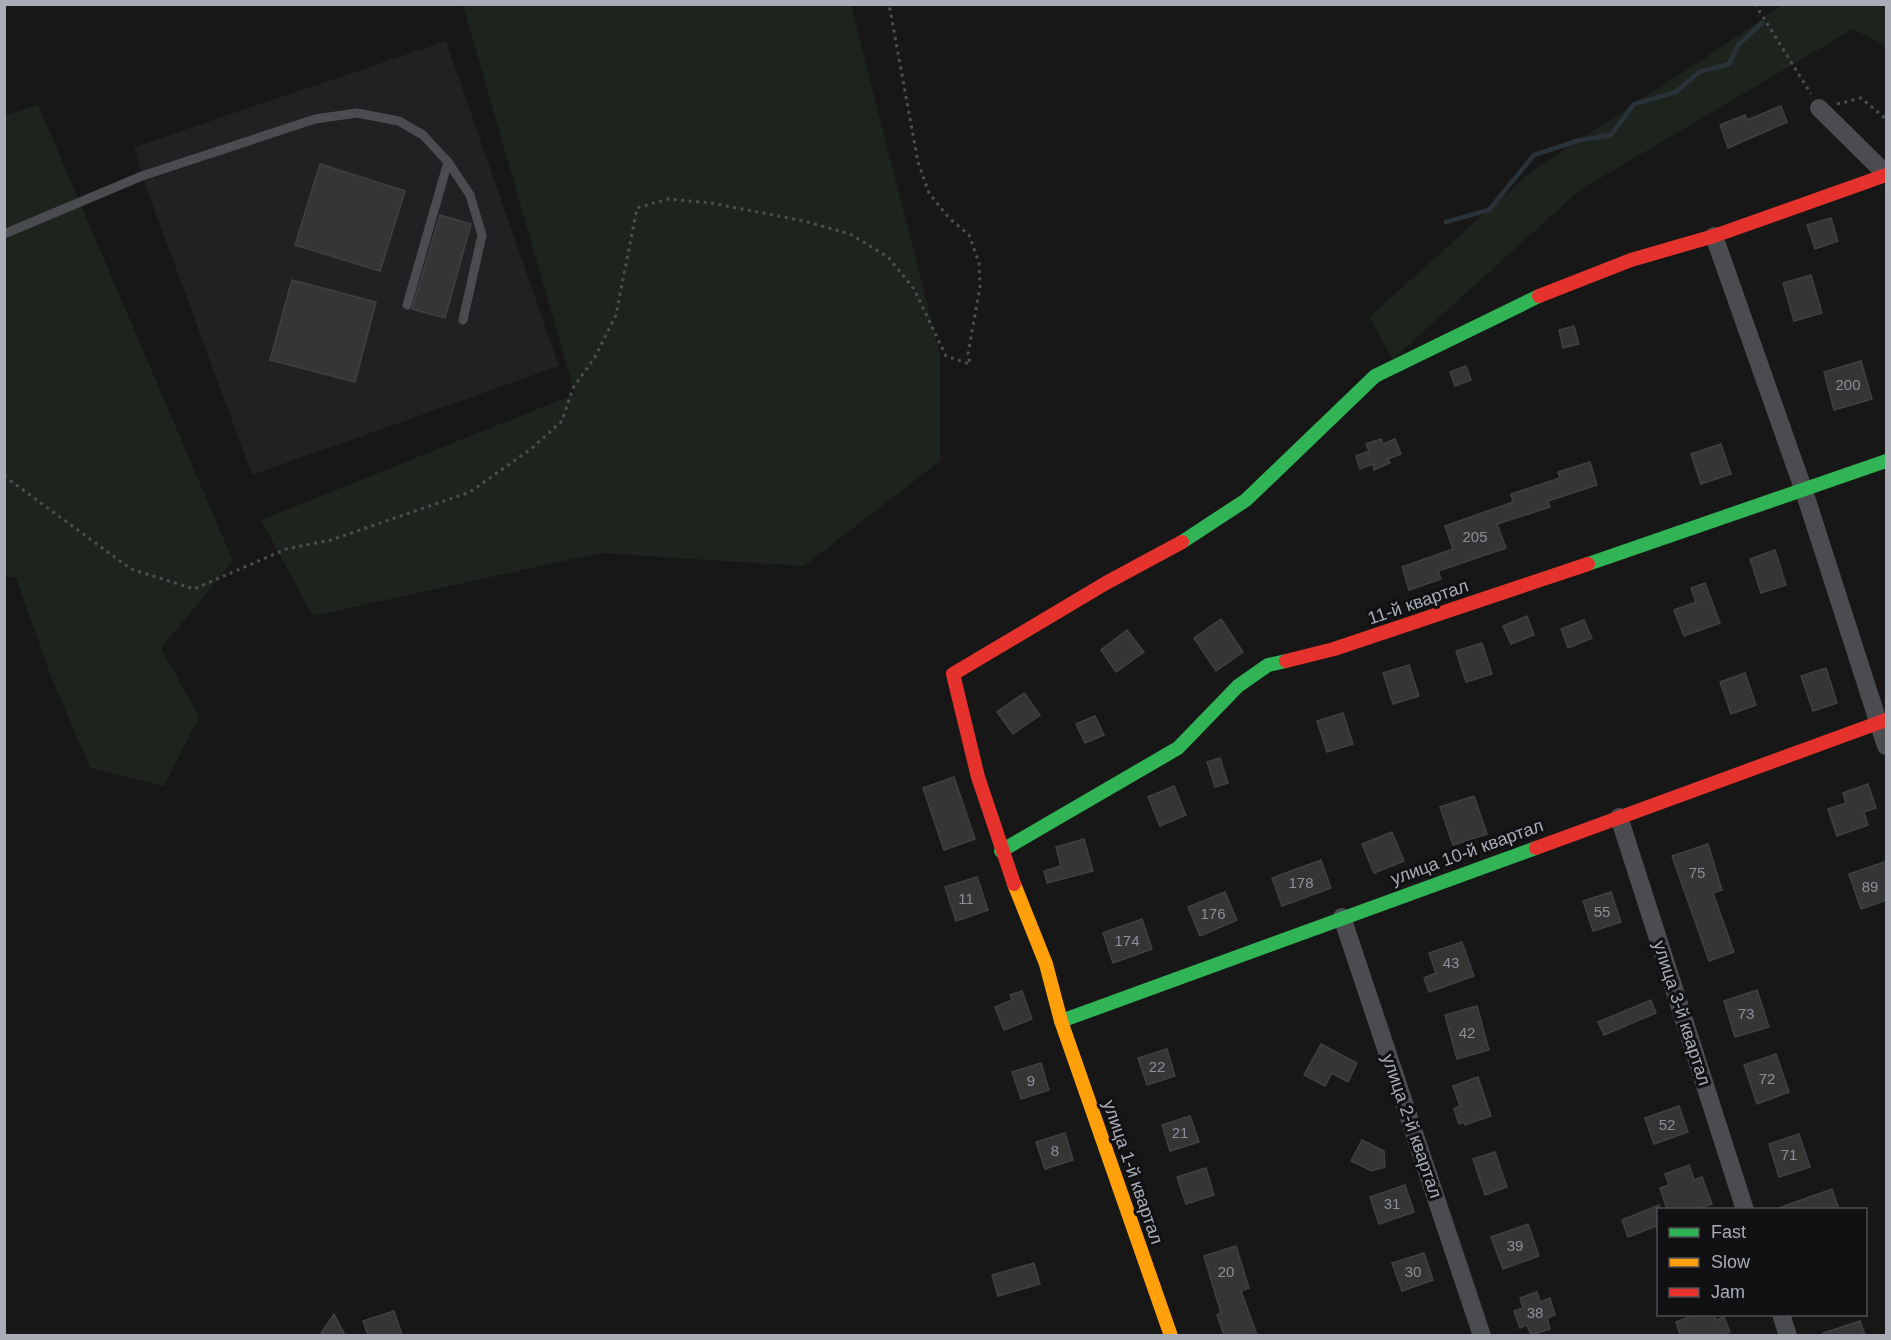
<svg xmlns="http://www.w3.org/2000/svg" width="1891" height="1340" font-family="Arial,sans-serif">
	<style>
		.built { fill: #212123 }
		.green { fill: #1d241e }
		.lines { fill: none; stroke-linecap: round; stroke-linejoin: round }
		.stream { stroke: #2a3239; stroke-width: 4.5 }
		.building { fill: #353536; stroke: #3f4043; stroke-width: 1.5 }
		.path { stroke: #4d4e52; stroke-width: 3; stroke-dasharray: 3 4.5; stroke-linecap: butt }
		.lane { stroke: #4b4c50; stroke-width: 9 }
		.street { stroke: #4b4c50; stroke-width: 18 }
		.fast { stroke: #30b455; stroke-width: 14 }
		.slow { stroke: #ff9f0a; stroke-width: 14 }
		.jam { stroke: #e5322d; stroke-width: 14 }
		.labels { text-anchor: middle; stroke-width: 6; stroke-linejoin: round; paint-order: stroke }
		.number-label { font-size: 15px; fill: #8b8f98 }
		.street-label { font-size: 18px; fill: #a8adb8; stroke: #111113 }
	</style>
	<rect width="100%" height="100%" fill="#171717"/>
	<path class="built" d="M 446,41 L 559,366 L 252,475 L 142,176 L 134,147 Z"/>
	<g class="green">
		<path d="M 463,5 L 851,5 L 940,355 L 940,461 L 804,566 L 600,553 L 313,616 L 261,520 L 575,394 Z"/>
		<path d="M 1782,5 L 1886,5 L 1886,46 L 1853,29 L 1580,190 L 1393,359 L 1369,317 L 1533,170 L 1714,52 Z"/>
		<path d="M 38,105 L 233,561 L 161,648 L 199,717 L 164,786 L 90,768 L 51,676 L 16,578 L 5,576 L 4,116 Z"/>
	</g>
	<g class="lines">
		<path class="stream" d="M 1446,222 L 1489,210 L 1534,155 L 1580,140 L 1611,135 L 1634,104 L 1676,92 L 1699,72 L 1729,64 L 1739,44 L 1762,23"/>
	</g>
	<g class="building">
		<path d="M 1781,106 L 1787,122 L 1728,148 L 1720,125 L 1745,115 L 1747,120 Z"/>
		<path d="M 320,164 L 405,191 L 380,271 L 295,245 Z"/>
		<path d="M 440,215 L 471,224 L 445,318 L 412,309 Z"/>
		<path d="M 1831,218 L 1838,241 L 1815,249 L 1807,225 Z"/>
		<path d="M 1811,275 L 1822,313 L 1794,321 L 1783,283 Z"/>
		<path d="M 292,280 L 376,302 L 355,382 L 270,360 Z"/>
		<path d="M 1574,326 L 1579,344 L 1563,348 L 1559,330 Z"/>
		<path d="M 1861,361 L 1872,399 L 1834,410 L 1824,372 Z"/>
		<path d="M 1466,366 L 1471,380 L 1455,386 L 1450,372 Z"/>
		<path d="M 1381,439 L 1383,444 L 1395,439 L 1401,454 L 1388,459 L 1390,463 L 1374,470 L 1373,464 L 1360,469 L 1356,456 L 1369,451 L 1366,444 Z"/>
		<path d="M 1721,444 L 1731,474 L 1701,484 L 1691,454 Z"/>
		<path d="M 1590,462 L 1597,485 L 1548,501 L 1550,507 L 1497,524 L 1506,548 L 1438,571 L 1441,579 L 1409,590 L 1402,567 L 1453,549 L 1445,526 L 1513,502 L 1511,494 L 1560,478 L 1558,472 Z"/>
		<path d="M 1775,550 L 1786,585 L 1761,593 L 1750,559 Z"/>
		<path d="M 1705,583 L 1720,623 L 1684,636 L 1674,610 L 1696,602 L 1691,588 Z"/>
		<path d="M 1527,616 L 1534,635 L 1511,644 L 1503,626 Z"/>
		<path d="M 1221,619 L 1243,652 L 1216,671 L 1194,638 Z"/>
		<path d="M 1584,620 L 1592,638 L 1568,648 L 1561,629 Z"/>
		<path d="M 1127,630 L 1144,652 L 1116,672 L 1101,650 Z"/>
		<path d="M 1482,643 L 1492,674 L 1466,682 L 1456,651 Z"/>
		<path d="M 1409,665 L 1419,696 L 1393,704 L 1383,673 Z"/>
		<path d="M 1826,668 L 1837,703 L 1813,711 L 1801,676 Z"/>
		<path d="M 1745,673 L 1756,705 L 1731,714 L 1720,682 Z"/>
		<path d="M 1024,693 L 1040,715 L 1013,734 L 997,712 Z"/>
		<path d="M 1343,713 L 1353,744 L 1327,752 L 1317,721 Z"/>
		<path d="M 1095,716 L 1104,735 L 1085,743 L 1076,724 Z"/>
		<path d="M 1220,758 L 1228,783 L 1215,787 L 1207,762 Z"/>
		<path d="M 954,777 L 975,839 L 944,850 L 923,788 Z"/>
		<path d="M 1868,784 L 1876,808 L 1864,812 L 1868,825 L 1837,836 L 1828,809 L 1846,803 L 1843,793 Z"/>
		<path d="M 1174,786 L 1186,815 L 1160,826 L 1148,797 Z"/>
		<path d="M 1474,796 L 1487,834 L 1453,845 L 1440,807 Z"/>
		<path d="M 1392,832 L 1404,861 L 1374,873 L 1362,844 Z"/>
		<path d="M 1084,839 L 1093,871 L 1047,883 L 1044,871 L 1061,866 L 1056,847 Z"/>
		<path d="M 1708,844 L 1722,890 L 1713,893 L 1734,952 L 1709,961 L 1672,856 Z"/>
		<path d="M 1321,860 L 1331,888 L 1282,906 L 1272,878 Z"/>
		<path d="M 1887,861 L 1887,900 L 1861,909 L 1849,874 Z"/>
		<path d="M 977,877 L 988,910 L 956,921 L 945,887 Z"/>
		<path d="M 1225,892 L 1237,920 L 1200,936 L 1188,907 Z"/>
		<path d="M 1611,892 L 1621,922 L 1593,931 L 1583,901 Z"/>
		<path d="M 1142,919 L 1152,949 L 1113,963 L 1103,933 Z"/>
		<path d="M 1462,942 L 1474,976 L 1429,992 L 1424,978 L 1436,973 L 1429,953 Z"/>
		<path d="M 1757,990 L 1769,1027 L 1735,1037 L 1724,1001 Z"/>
		<path d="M 1022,991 L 1032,1019 L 1004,1030 L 995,1007 L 1012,1000 L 1010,995 Z"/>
		<path d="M 1651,1000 L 1656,1013 L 1604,1035 L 1598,1022 Z"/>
		<path d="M 1477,1006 L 1489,1050 L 1457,1059 L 1445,1015 Z"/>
		<path d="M 1321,1044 L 1357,1063 L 1348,1082 L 1332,1073 L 1325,1086 L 1304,1075 Z"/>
		<path d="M 1167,1049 L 1175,1076 L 1147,1085 L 1138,1058 Z"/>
		<path d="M 1776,1054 L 1789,1092 L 1757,1104 L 1744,1065 Z"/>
		<path d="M 1041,1063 L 1049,1090 L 1021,1099 L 1012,1072 Z"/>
		<path d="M 1478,1077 L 1491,1116 L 1465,1125 L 1465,1122 L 1459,1124 L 1454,1109 L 1460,1106 L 1453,1086 Z"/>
		<path d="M 1679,1106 L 1688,1132 L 1654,1144 L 1645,1118 Z"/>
		<path d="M 1190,1116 L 1199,1142 L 1170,1151 L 1162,1125 Z"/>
		<path d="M 1065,1133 L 1073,1160 L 1045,1169 L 1036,1142 Z"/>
		<path d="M 1799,1134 L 1810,1167 L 1779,1177 L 1769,1144 Z"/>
		<path d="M 1362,1140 L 1384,1151 L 1385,1167 L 1372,1171 L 1351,1161 Z"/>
		<path d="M 1495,1152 L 1507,1187 L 1485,1195 L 1473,1159 Z"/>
		<path d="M 1689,1165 L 1694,1180 L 1702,1177 L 1712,1204 L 1696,1209 L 1667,1209 L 1660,1188 L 1669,1185 L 1665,1174 Z"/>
		<path d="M 1206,1168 L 1214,1195 L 1186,1204 L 1177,1177 Z"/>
		<path d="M 1405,1185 L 1414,1212 L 1379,1224 L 1370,1197 Z"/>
		<path d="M 1832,1189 L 1839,1209 L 1780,1209 L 1779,1208 Z"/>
		<path d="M 1659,1205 L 1659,1225 L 1628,1237 L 1622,1220 Z"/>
		<path d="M 1528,1224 L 1539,1256 L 1503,1269 L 1491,1237 Z"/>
		<path d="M 1236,1246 L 1249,1288 L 1241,1291 L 1257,1335 L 1224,1335 L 1217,1315 L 1221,1313 L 1204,1256 Z"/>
		<path d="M 1424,1253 L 1433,1280 L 1402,1291 L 1392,1263 Z"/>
		<path d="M 1034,1263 L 1040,1284 L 998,1296 L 992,1275 Z"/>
		<path d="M 1537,1292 L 1540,1302 L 1550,1298 L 1555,1315 L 1547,1318 L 1550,1329 L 1531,1335 L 1527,1325 L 1520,1328 L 1514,1311 L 1523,1308 L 1520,1298 Z"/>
		<path d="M 394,1311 L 402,1335 L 368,1335 L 363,1321 Z"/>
		<path d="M 334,1314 L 345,1335 L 320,1335 Z"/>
		<path d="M 1697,1314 L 1714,1314 L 1716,1320 L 1724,1317 L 1730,1332 L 1721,1335 L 1680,1335 L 1676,1322 Z"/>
		<path d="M 1860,1321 L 1865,1335 L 1823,1335 L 1823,1333 Z"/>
	</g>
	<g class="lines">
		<g class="path">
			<path d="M 1755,4 L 1811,94"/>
			<path d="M 1837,104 L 1861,98 L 1886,119"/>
			<path d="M 4,476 L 131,569 L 194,589 L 286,549 L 331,540 L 470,492 L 531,449 L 562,421 L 573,388 L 595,357 L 616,315 L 637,208 L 668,199 L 711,203 L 804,221 L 850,234 L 888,257 L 914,289 L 946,356 L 970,364 L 968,354 L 980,287 L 979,263 L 969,235 L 949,218 L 929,193 L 918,162 L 889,4"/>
		</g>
		<g class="lane">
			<path d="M 4,234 L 142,176 L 315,119 L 357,113 L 399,121 L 423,135 L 448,162 L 470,195 L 482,235 L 463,320"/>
			<path d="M 407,305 L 448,162"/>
		</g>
		<g class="street">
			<path d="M 1819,108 L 1886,174"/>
			<path d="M 1714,236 L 1804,491 L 1886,746"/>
			<path d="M 1619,817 L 1745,1210"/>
			<path d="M 1342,917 L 1482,1336"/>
			<path d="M 1781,1314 L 1788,1336"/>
		</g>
		<g class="fast">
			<path d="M 1182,542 L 1246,500 L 1375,376 L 1539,296"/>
			<path d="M 1588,564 L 1886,461"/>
			<path d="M 1001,851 L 1178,748 L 1238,686 L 1268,665 L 1286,661"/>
			<path d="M 1061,1021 L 1536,848"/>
		</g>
		<path class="slow" d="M 1014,884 L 1046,964 L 1061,1021 L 1171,1336"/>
		<g class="jam">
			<path d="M 1539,296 L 1631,260 L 1714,236 L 1886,175"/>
			<path d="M 1286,661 L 1334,649 L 1588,564"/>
			<path d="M 1536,848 L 1886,720"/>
			<path d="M 1014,884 L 978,777 L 953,674 L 1106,583 L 1182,542"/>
		</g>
	</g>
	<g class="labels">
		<g class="number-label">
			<text x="1848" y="390">200</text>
			<text x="1475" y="542">205</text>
			<text x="1697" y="878">75</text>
			<text x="1301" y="888">178</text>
			<text x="1870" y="892">89</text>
			<text x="966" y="904">11</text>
			<text x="1602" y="917">55</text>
			<text x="1213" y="919">176</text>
			<text x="1127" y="946">174</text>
			<text x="1451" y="968">43</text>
			<text x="1746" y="1019">73</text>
			<text x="1467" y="1038">42</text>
			<text x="1157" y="1072">22</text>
			<text x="1767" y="1084">72</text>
			<text x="1031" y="1086">9</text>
			<text x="1667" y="1130">52</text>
			<text x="1180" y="1138">21</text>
			<text x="1055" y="1156">8</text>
			<text x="1789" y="1160">71</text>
			<text x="1392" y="1209">31</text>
			<text x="1515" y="1251">39</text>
			<text x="1226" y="1277">20</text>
			<text x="1413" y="1277">30</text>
			<text x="1535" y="1318">38</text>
		</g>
		<g class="street-label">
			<text transform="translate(1418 602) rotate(-19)" y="6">11-й квартал</text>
			<text transform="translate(1467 852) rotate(-20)" y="6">улица 10-й квартал</text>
			<text transform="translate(1682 1013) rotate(72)" y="6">улица 3-й квартал</text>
			<text transform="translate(1412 1126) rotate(71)" y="6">улица 2-й квартал</text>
			<text transform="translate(1133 1172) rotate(71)" y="6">улица 1-й квартал</text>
		</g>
	</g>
	<rect width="1891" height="1340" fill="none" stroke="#a8adb8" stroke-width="12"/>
	<rect x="1657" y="1208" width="210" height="108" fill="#111113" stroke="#4d4f55" stroke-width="1.5"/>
	<rect x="1669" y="1228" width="30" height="9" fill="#30b455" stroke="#4d4f55" stroke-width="1.5"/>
	<text x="1711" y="1238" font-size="18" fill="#a8adb8">Fast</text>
	<rect x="1669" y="1258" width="30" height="9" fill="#ff9f0a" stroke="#4d4f55" stroke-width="1.5"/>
	<text x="1711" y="1268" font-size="18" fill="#a8adb8">Slow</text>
	<rect x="1669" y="1288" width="30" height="9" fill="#e5322d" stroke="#4d4f55" stroke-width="1.5"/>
	<text x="1711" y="1298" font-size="18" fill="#a8adb8">Jam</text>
</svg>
